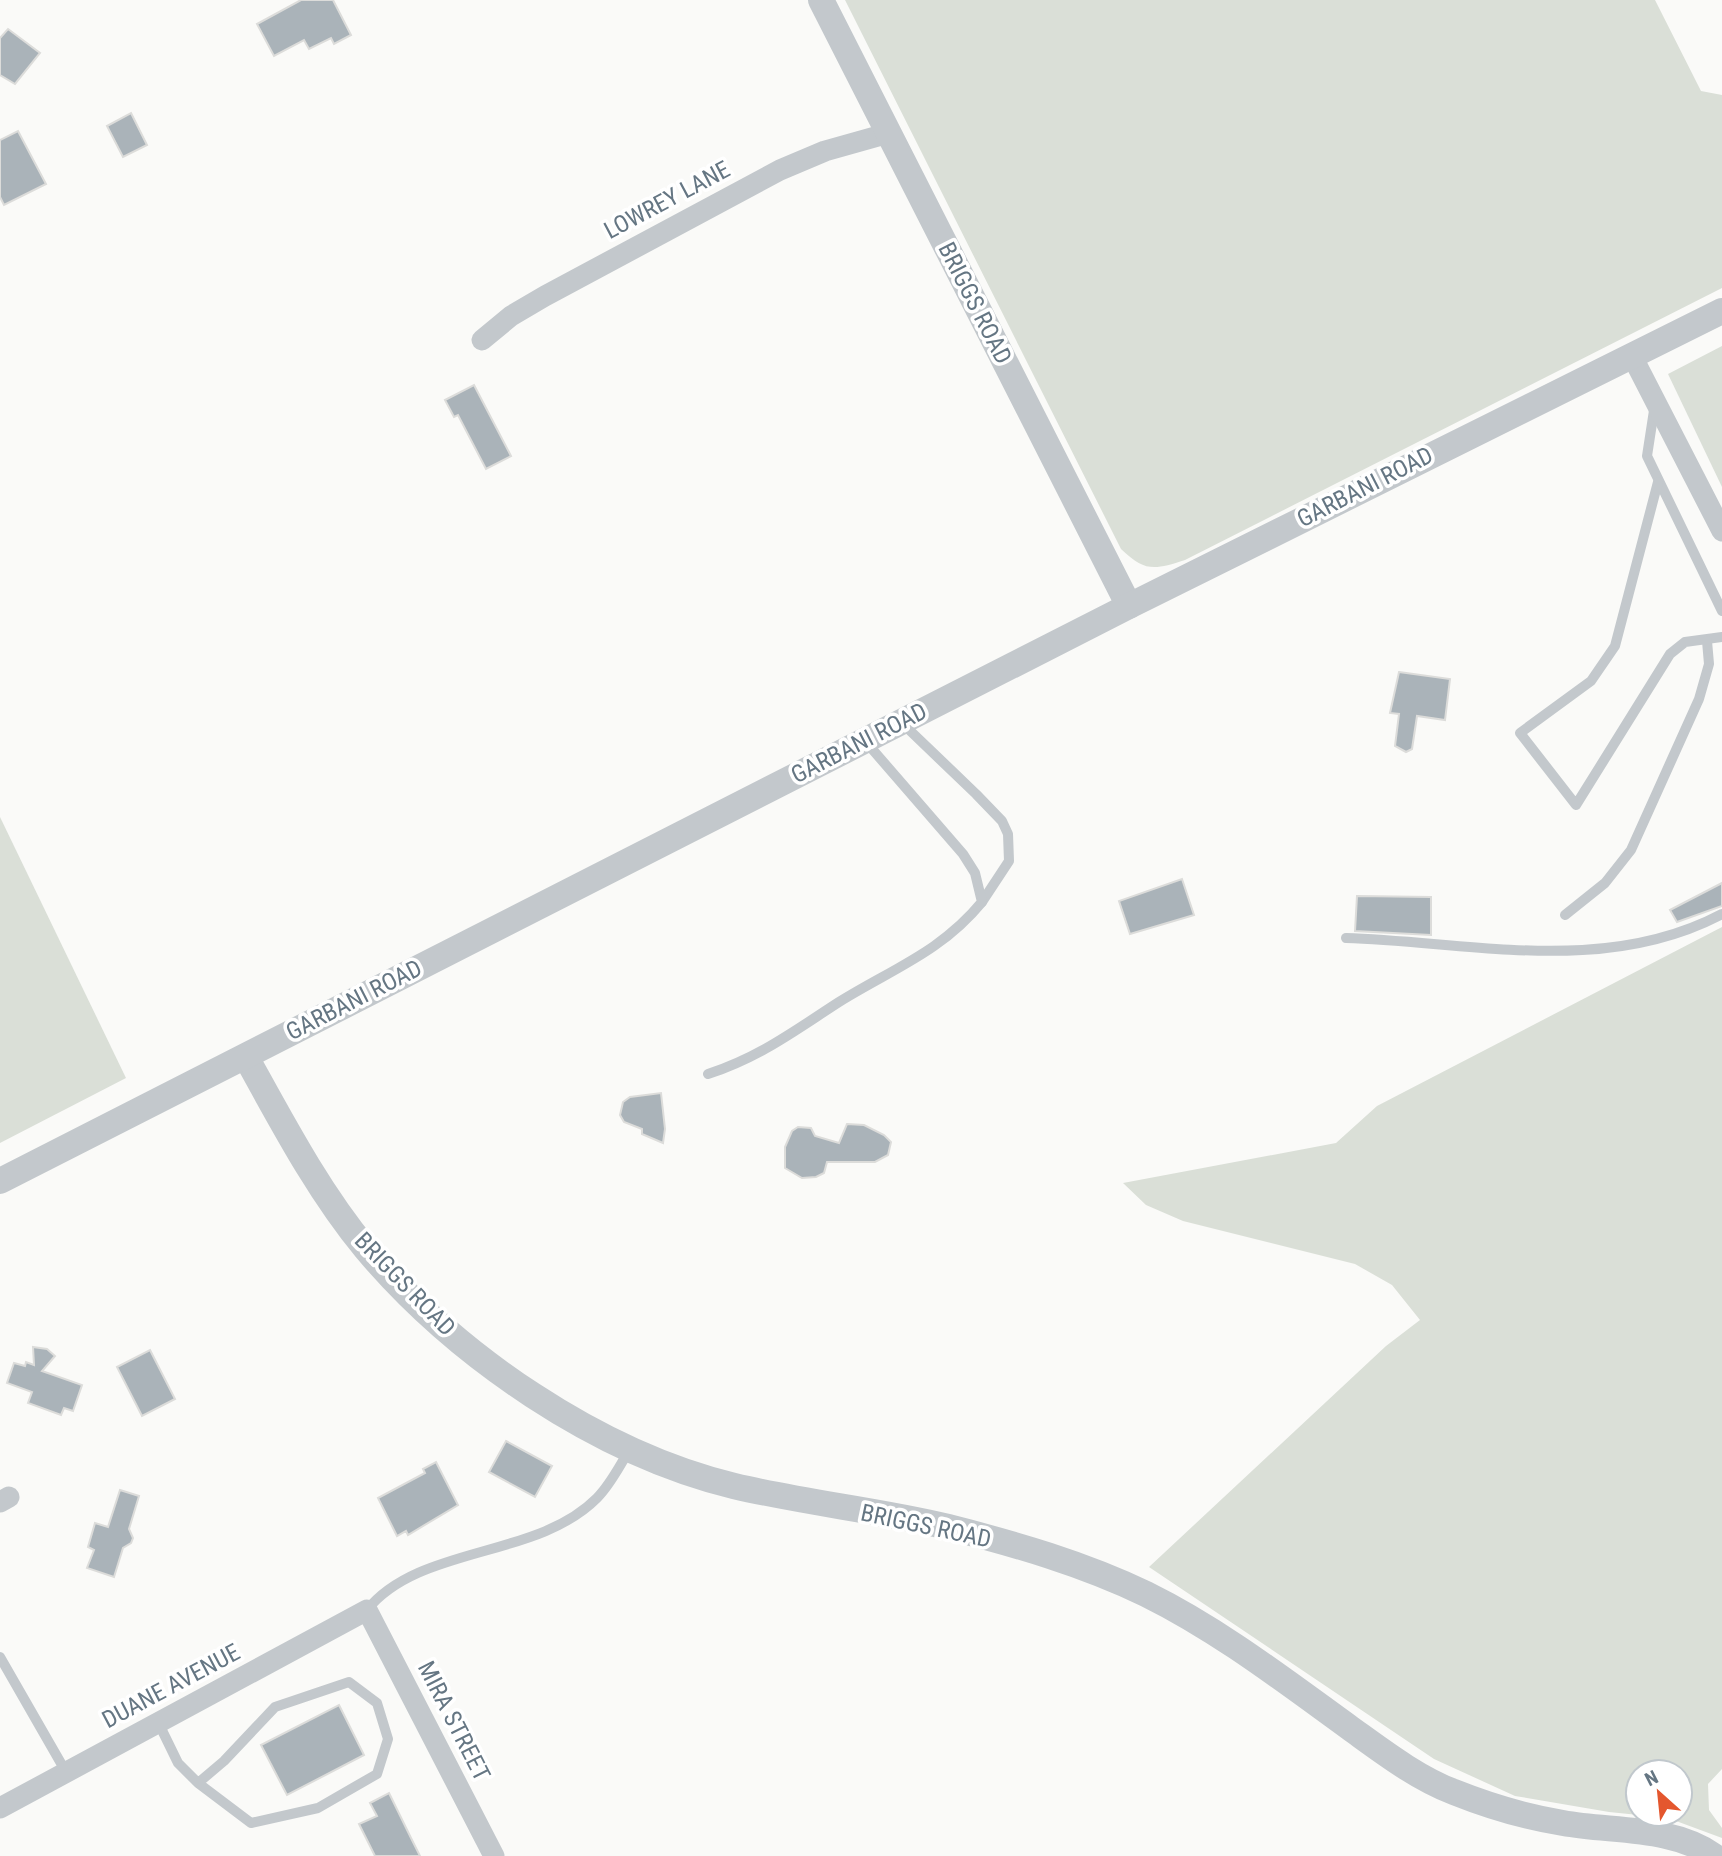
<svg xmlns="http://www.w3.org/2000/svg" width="1722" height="1856" font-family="'Roboto Condensed',sans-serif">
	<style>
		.green { fill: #dadfd7; fill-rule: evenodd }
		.building { fill: #aab3b9; stroke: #dcdcda; stroke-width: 2 }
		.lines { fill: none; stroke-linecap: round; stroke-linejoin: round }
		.service { stroke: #c3c8cc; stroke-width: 10 }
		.minor { stroke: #c3c8cc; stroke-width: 21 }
		.tertiary { stroke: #c3c8cc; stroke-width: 26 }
		.labels { text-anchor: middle; stroke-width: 7; stroke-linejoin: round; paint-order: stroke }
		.street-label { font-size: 24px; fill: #657683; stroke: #fff }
	</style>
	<rect width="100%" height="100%" fill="#fafaf8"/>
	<g class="green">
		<path d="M 845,0 L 1655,0 L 1701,91 L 1722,95 L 1722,288 L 1185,560 C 1154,570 1145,572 1121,549 Z"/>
		<path d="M 1722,346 L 1722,487 L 1668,374 Z"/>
		<path d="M 0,817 L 126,1078 L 0,1143 Z"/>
		<path d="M 1722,927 L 1722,1769 L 1708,1784 L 1709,1810 L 1722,1828 L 1722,1838 L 1668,1818 L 1609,1812 L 1515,1796 L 1434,1759 L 1149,1567 L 1386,1346 L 1420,1320 L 1392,1285 L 1355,1264 L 1183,1221 L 1146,1205 L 1123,1183 L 1336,1143 L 1377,1106 ZM 1638,1772 L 1680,1772 L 1680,1814 L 1638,1814 Z"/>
	</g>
	<g class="building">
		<path d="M 301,0 L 333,0 L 351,35 L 334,44 L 331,38 L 309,49 L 304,40 L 274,56 L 257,24 Z"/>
		<path d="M 8,29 L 40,53 L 15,84 L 0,75 L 0,38 Z"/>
		<path d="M 131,113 L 147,145 L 123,157 L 107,126 Z"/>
		<path d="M 18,131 L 46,184 L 4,205 L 0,197 L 0,140 Z"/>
		<path d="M 474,385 L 511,456 L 486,469 L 458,415 L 454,417 L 445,400 Z"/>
		<path d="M 1399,672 L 1450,679 L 1445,720 L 1417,716 L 1412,749 L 1406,752 L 1395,746 L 1399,714 L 1390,713 Z"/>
		<path d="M 1182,879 L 1194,915 L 1130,934 L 1119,901 Z"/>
		<path d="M 1722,883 L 1722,906 L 1677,922 L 1670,910 Z"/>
		<path d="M 1357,896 L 1431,897 L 1431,935 L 1355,931 Z"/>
		<path d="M 661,1093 L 665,1129 L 663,1143 L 642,1134 L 642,1129 L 624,1122 L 620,1115 L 623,1102 L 630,1097 Z"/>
		<path d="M 847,1124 L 864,1125 L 884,1135 L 891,1142 L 888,1155 L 875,1162 L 827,1162 L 824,1173 L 816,1177 L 802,1178 L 785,1168 L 785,1147 L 792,1131 L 798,1127 L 811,1128 L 815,1136 L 839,1143 Z"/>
		<path d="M 33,1347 L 47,1349 L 55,1356 L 42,1371 L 82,1385 L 73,1411 L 64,1408 L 61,1415 L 28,1403 L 32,1392 L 7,1383 L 14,1363 L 25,1366 L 26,1362 L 34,1365 Z"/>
		<path d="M 150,1350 L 175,1399 L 142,1416 L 117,1367 Z"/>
		<path d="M 506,1441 L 552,1466 L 535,1497 L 489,1472 Z"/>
		<path d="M 436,1462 L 458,1505 L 408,1535 L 406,1531 L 397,1536 L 378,1498 L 425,1473 L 423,1469 Z"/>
		<path d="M 120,1490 L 139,1496 L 129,1529 L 133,1538 L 131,1543 L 123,1548 L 114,1577 L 87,1568 L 94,1550 L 88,1547 L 95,1523 L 108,1527 Z"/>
		<path d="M 339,1705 L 364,1755 L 287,1795 L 261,1745 Z"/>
		<path d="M 389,1793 L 411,1838 L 420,1856 L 375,1856 L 359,1824 L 377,1816 L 370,1803 Z"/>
	</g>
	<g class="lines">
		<g class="service">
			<path d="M 1655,404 L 1647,456 L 1722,611"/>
			<path d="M 1658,482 L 1615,646 L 1591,681 L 1520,733 L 1576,805 L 1670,654 L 1685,642 L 1722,637"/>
			<path d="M 901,722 L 976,794 L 1002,821 L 1008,834 L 1009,861 L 982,902"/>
			<path d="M 1565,915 L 1605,883 L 1631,850 L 1699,699 L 1709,664 L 1707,641"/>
			<path d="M 1346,938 C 1472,942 1605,976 1722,914"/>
			<path d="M 708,1074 C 760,1057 794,1031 839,1002 C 892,969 941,952 982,902 L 975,873 L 963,854 L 866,742"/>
			<path d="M 367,1610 C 419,1545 537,1559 597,1498 C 611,1484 620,1465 630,1449"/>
			<path d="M 0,1657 L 66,1772"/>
			<path d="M 158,1722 L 178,1763 L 198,1783 L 224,1761 L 275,1707 L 349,1682 L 377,1703 L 388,1739 L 377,1774 L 318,1808 L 251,1823 L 198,1783"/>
		</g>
		<g class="minor">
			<path d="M 482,340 L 511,316 L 545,296 L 780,170 L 825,151 L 889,133"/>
			<path d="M 1631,354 L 1722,531"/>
			<path d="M 0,1502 L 9,1497"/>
			<path d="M 0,1808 L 367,1610 L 494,1856"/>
		</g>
		<g class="tertiary">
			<path d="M 821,0 L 1129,606"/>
			<path d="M 246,1057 C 282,1122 318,1191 366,1249 C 456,1356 598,1453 734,1486 C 805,1503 878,1510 948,1527 C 1015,1544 1084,1564 1146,1594 C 1219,1630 1285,1681 1350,1728 C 1382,1751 1417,1778 1454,1792 C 1489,1806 1526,1817 1563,1823 C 1612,1832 1672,1826 1714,1856"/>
			<path d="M 0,1181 L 1129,606 L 1722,311"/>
		</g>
	</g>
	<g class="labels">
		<g class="street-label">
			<text transform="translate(667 200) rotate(-28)" y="8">LOWREY LANE</text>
			<text transform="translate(975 303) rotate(63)" y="8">BRIGGS ROAD</text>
			<text transform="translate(1365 487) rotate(-27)" y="8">GARBANI ROAD</text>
			<text transform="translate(859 743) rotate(-27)" y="8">GARBANI ROAD</text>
			<text transform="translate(354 1000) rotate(-27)" y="8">GARBANI ROAD</text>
			<text transform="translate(405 1284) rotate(46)" y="8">BRIGGS ROAD</text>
			<text transform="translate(926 1526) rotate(12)" y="8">BRIGGS ROAD</text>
			<text transform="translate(171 1686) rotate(-28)" y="8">DUANE AVENUE</text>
			<text transform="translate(454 1721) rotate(63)" y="8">MIRA STREET</text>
		</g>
	</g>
	<g transform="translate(1659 1793) rotate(333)"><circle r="33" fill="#ffffff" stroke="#c1c8cd" stroke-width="2"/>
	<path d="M0-5L12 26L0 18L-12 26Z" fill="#e4572e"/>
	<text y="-10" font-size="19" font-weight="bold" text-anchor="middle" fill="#657683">N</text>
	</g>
</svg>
